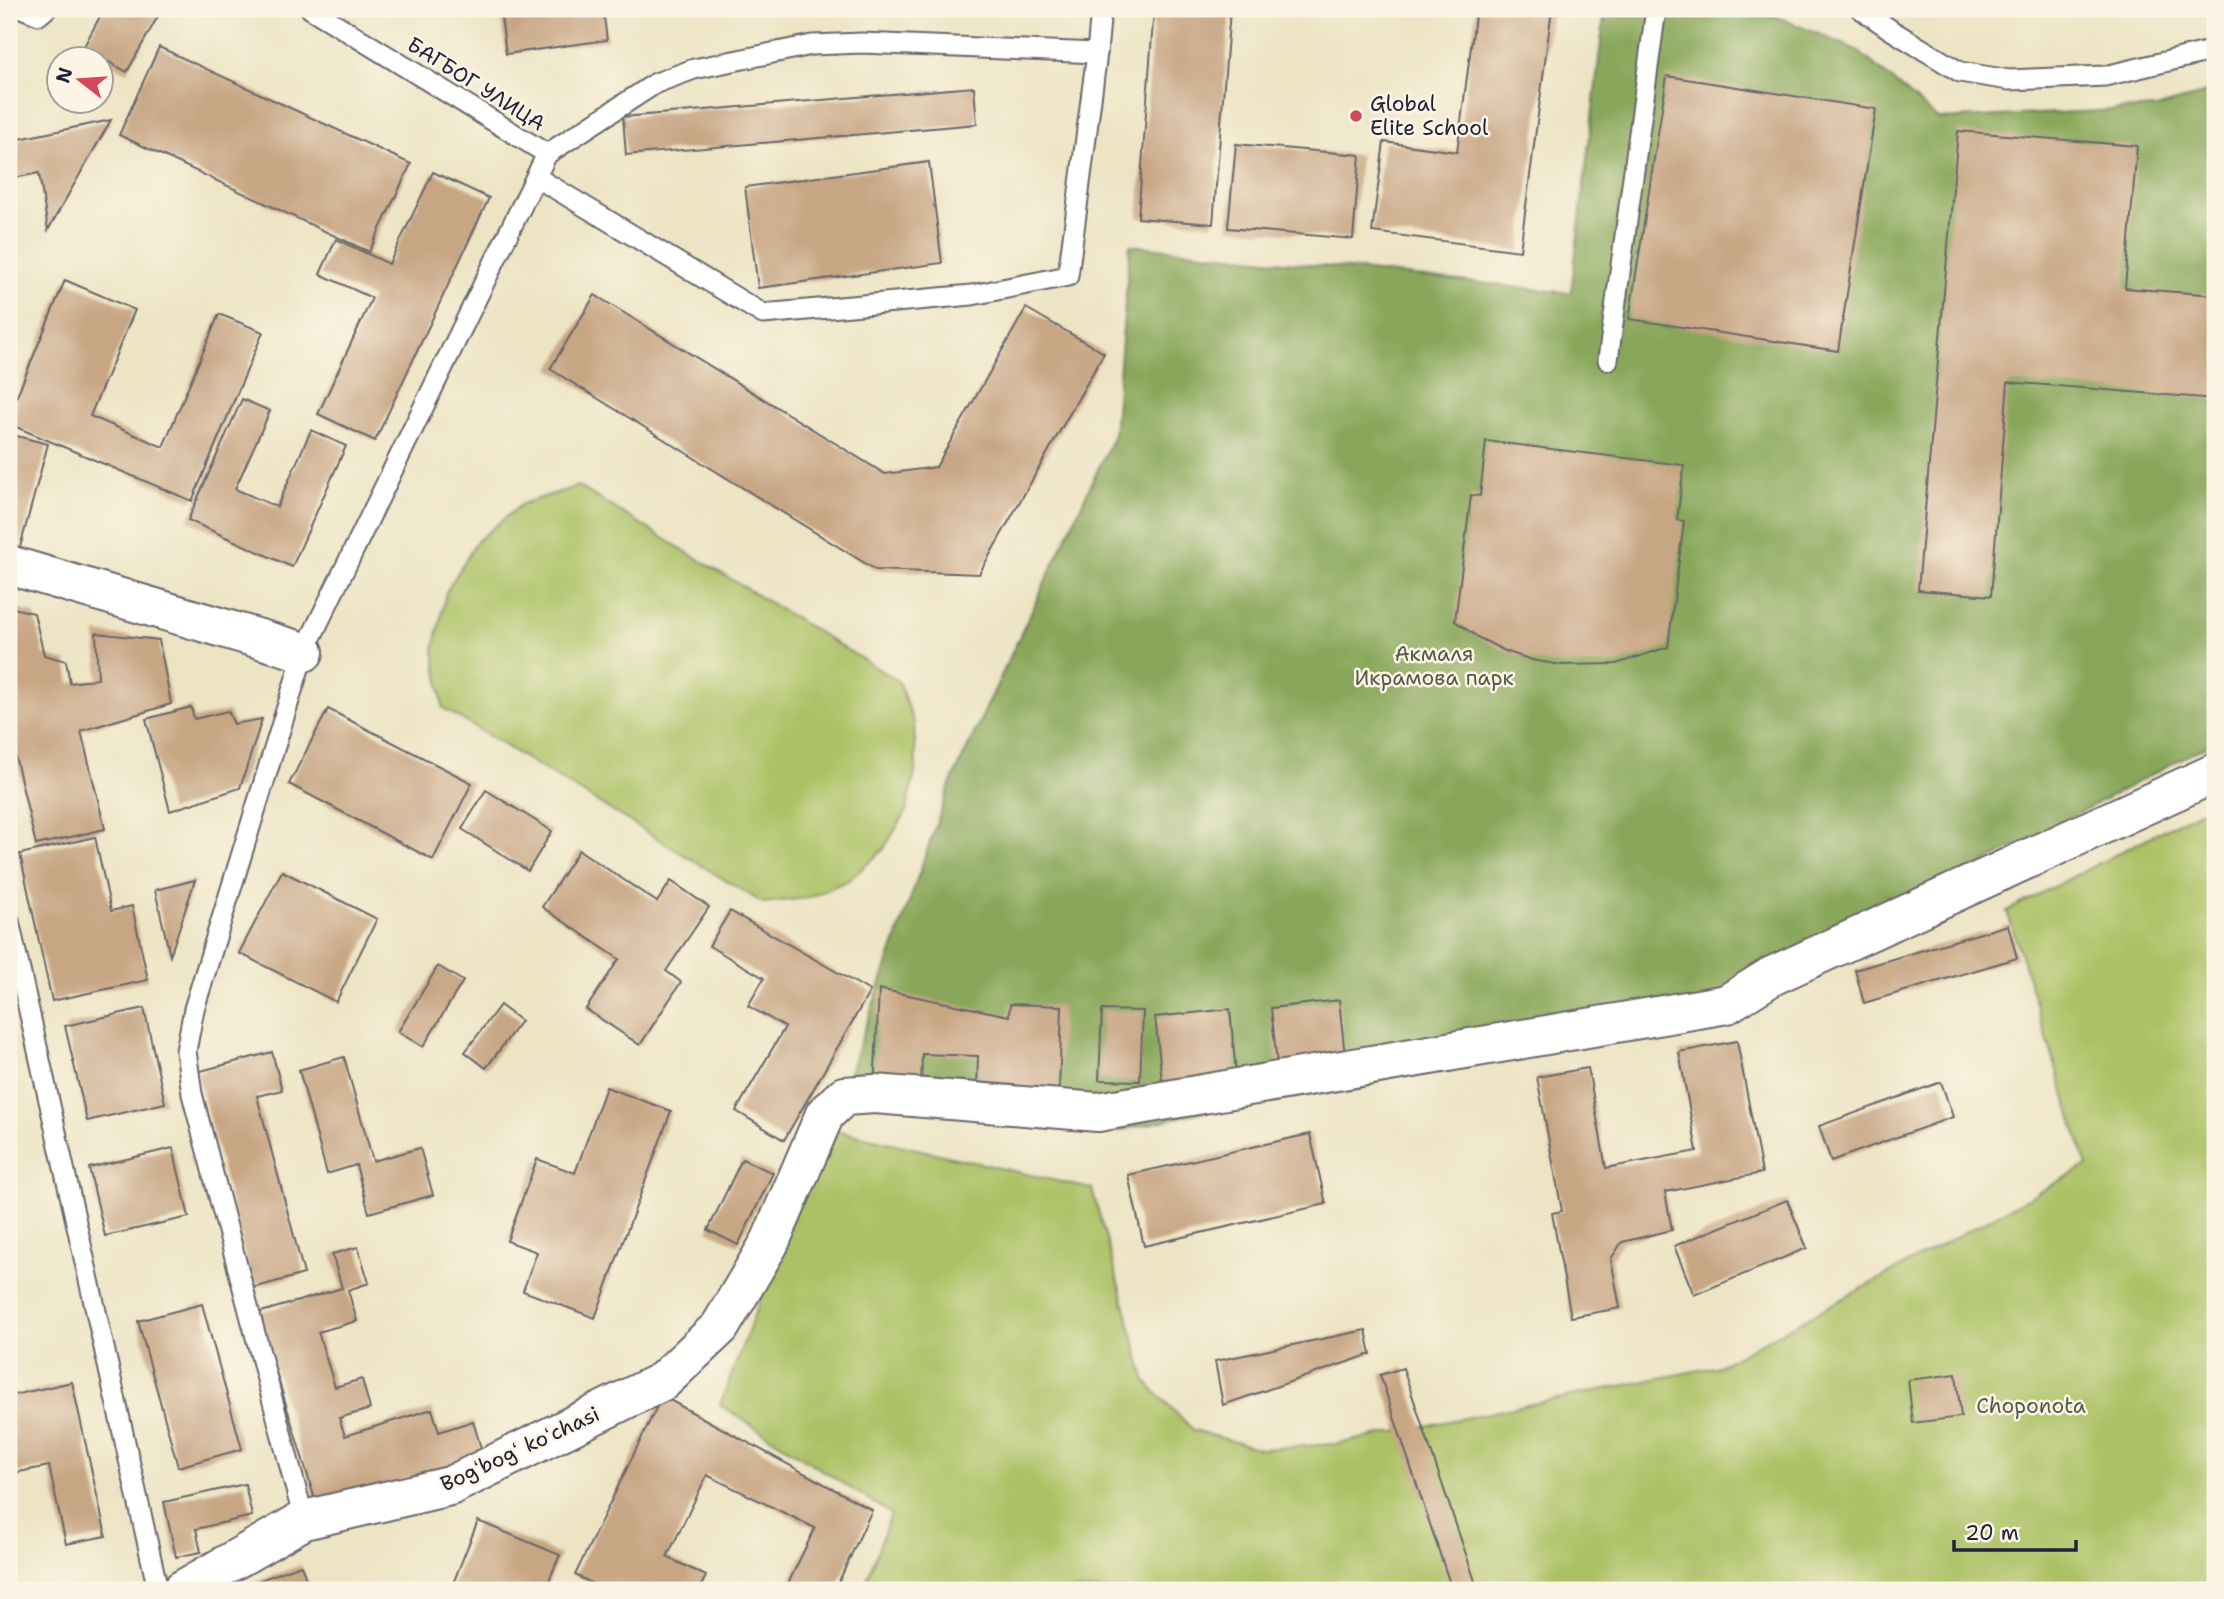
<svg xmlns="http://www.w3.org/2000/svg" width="2224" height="1599" font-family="'Shantell Sans',sans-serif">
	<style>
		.green { fill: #acc165; stroke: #677250; stroke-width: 2 }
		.forest { fill: #89a75a; stroke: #56644a; stroke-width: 2 }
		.building { fill: #c7a684 }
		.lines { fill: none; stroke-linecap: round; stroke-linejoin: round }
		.lane-casing { stroke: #69666b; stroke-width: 23 }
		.street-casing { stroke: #69666b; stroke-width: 42 }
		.lane { stroke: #fff; stroke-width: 19 }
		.street { stroke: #fff; stroke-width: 38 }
		.poi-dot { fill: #d1495b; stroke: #fcf5e5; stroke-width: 2.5 }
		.labels { text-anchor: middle; stroke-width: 5; stroke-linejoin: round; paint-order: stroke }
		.street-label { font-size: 21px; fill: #22223b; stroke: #fcf5e5 }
		.poi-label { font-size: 21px; fill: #22223b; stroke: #fcf5e5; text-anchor: start }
		.park-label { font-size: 21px; fill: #525a4a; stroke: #fcf5e5 }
	</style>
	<rect width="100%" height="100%" fill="#fcf5e5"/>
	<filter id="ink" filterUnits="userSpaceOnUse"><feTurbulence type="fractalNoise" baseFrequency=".0143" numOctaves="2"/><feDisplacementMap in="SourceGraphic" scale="14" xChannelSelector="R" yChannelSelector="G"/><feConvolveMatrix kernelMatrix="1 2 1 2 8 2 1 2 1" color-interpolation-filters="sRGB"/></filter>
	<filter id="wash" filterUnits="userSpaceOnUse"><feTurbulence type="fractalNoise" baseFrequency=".00686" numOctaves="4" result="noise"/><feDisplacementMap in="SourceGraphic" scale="28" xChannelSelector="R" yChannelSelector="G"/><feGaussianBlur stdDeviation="1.57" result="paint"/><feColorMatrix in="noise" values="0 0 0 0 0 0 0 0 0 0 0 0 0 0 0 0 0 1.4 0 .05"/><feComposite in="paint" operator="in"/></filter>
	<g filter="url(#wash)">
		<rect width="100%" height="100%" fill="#ede4c4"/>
		<g class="green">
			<path d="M 578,486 L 898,681 L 914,723 L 916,768 L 906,812 L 883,850 L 849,880 L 808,898 L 763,903 L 443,708 L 434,650 L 446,592 L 477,541 L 522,504 Z"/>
			<path d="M 2215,803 L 2215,1590 L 863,1590 L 891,1514 L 720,1405 L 825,1128 L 1092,1189 L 1146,1382 L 1193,1430 L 1261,1449 L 1336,1444 L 1719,1366 L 2087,1166 L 2007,911 Z"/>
		</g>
		<path class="forest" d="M 1605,9 L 1695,9 L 1775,16 L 1857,50 L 1938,119 L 2156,108 L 2215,90 L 2215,741 L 1739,993 L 1108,1133 L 842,1094 L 950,785 L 1114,435 L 1130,245 L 1571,293 Z"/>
		<g id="blocks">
			<g class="building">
				<path d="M 104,9 L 162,9 L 127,72 L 83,48 Z"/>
				<path d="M 500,9 L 603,9 L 607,40 L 506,54 Z"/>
				<path d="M 1154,9 L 1230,10 L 1213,224 L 1138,218 Z"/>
				<path d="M 1476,9 L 1552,9 L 1520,251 L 1372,232 L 1384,142 L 1457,152 Z"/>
				<path d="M 159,47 L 411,164 L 369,252 L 119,135 Z"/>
				<path d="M 1667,76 L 1876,109 L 1838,351 L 1629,319 Z"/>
				<path d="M 974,87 L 977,124 L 626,155 L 623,117 Z"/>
				<path d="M 9,119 L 14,140 L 111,120 L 48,230 L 39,173 L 9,179 Z"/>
				<path d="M 1958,131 L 2137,146 L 2125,288 L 2215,295 L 2215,399 L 2008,382 L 1991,596 L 1918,590 Z"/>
				<path d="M 1236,144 L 1360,155 L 1353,239 L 1228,228 Z"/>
				<path d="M 929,162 L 942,263 L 758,288 L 745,187 Z"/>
				<path d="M 433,172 L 489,198 L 375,441 L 318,414 L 372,298 L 320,274 L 336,239 L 389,264 Z"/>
				<path d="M 65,280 L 135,310 L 90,416 L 163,447 L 219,314 L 263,332 L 192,501 L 9,424 L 9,415 Z"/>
				<path d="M 595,295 L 885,474 L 936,467 L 1026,308 L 1104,353 L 979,574 L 876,570 L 550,369 Z"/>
				<path d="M 242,399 L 270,411 L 235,489 L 277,507 L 311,430 L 346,446 L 292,567 L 188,520 Z"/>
				<path d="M 9,434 L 48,444 L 19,551 L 9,548 Z"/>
				<path d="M 1486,441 L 1684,465 L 1677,520 L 1684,521 L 1668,647 L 1616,664 L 1561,665 L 1532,660 L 1505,651 L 1479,638 L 1455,621 L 1471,495 L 1480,496 Z"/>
				<path d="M 9,607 L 34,613 L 44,655 L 66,661 L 70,683 L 98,679 L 96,633 L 159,640 L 171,704 L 81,731 L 105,829 L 36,845 L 9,730 Z"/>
				<path d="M 191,707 L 194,719 L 228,711 L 234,724 L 262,719 L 240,788 L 170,811 L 146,719 Z"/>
				<path d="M 328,709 L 472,783 L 433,860 L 289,784 Z"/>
				<path d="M 486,790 L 552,831 L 528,871 L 462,829 Z"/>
				<path d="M 95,837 L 111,911 L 132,906 L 148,980 L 52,1001 L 20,854 Z"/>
				<path d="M 579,850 L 657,902 L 671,881 L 709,907 L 666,971 L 681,982 L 640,1045 L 586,1009 L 619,959 L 542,907 Z"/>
				<path d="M 282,871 L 377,919 L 336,1002 L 239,953 Z"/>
				<path d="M 195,880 L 170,956 L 155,890 Z"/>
				<path d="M 730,911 L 870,991 L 784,1140 L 736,1111 L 785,1027 L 748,1006 L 764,978 L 709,946 Z"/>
				<path d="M 2008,925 L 2017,958 L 1864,1003 L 1855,970 Z"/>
				<path d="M 438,966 L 463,981 L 423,1047 L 398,1032 Z"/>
				<path d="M 879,989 L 1009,1016 L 1010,1004 L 1062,1006 L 1059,1091 L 977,1088 L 978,1056 L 922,1054 L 921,1091 L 874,1089 Z"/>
				<path d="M 1339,1000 L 1345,1056 L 1277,1064 L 1271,1008 Z"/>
				<path d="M 500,1005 L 521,1021 L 486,1068 L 465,1052 Z"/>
				<path d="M 144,1008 L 165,1103 L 87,1121 L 65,1026 Z"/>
				<path d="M 1230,1009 L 1236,1073 L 1162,1081 L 1155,1017 Z"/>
				<path d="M 1102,1010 L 1143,1011 L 1140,1081 L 1099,1080 Z"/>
				<path d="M 1737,1041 L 1762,1173 L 1665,1192 L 1672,1230 L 1622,1242 L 1611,1259 L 1620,1308 L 1571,1317 L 1552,1213 L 1562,1211 L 1537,1077 L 1588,1068 L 1606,1168 L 1697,1151 L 1679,1052 Z"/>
				<path d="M 272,1052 L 282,1090 L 257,1096 L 304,1274 L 253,1288 L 197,1072 Z"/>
				<path d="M 344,1057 L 373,1161 L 420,1148 L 433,1195 L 369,1213 L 356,1165 L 327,1174 L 299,1070 Z"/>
				<path d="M 1941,1082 L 1953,1117 L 1831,1161 L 1819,1126 Z"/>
				<path d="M 606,1087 L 671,1111 L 595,1318 L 523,1291 L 537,1252 L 507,1241 L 537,1159 L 575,1173 Z"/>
				<path d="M 1310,1134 L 1326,1204 L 1144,1246 L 1128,1175 Z"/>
				<path d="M 173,1148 L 189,1217 L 105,1236 L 89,1168 Z"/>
				<path d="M 742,1159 L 773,1173 L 738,1245 L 708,1230 Z"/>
				<path d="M 1787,1200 L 1807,1248 L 1694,1295 L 1674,1246 Z"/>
				<path d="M 358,1247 L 369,1283 L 348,1290 L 357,1321 L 318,1332 L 335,1387 L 362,1379 L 370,1409 L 339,1418 L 345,1436 L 432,1409 L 439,1432 L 473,1421 L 483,1455 L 317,1506 L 258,1313 L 342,1288 L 332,1254 Z"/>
				<path d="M 202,1304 L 242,1449 L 178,1467 L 138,1321 Z"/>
				<path d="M 1366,1330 L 1371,1354 L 1223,1405 L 1215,1361 Z"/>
				<path d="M 1403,1368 L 1478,1590 L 1452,1590 L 1380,1375 Z"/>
				<path d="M 1956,1374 L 1961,1417 L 1913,1423 L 1908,1380 Z"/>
				<path d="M 72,1382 L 106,1536 L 66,1544 L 49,1466 L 9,1474 L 9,1396 Z"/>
				<path d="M 662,1396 L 872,1510 L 835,1590 L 785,1590 L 815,1528 L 707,1475 L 667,1557 L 706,1576 L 699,1590 L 605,1590 L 575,1575 Z"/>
				<path d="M 245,1484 L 252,1516 L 196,1529 L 201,1552 L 176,1557 L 164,1502 Z"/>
				<path d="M 478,1521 L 560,1555 L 545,1590 L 462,1590 L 452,1586 Z"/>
				<path d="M 301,1565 L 310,1590 L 233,1590 Z"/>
			</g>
		</g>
	</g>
	<g filter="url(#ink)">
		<use href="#blocks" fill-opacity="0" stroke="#69666b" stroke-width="2"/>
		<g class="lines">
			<defs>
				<g id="lane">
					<path d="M 24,9 L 39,15 L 46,9"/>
					<path d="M 311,9 L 547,154"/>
					<path d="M 1861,9 L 1891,30 L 1960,72 L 2009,80 L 2105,76 L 2215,50"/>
					<path d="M 536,177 L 763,314 L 972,295 L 1068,276 L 1097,53"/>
					<path d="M 1608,360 L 1656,9"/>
					<path d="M 9,921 L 158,1590"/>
					<path d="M 304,1520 L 192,1094 L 186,1051 L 194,1009 L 304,652 L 547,154 L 656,83 L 694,69 L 812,45 L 862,43 L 1097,53 L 1101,9"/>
				</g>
				<g id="street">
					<path d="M 9,565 L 304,652"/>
					<path d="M 182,1590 L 304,1520 L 450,1486 L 663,1381 L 720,1327 L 770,1242 L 825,1114 L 844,1096 L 875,1094 L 1098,1112 L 1727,1004 L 1772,976 L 2215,773"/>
				</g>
			</defs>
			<use href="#lane" class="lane-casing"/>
			<use href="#street" class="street-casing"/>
			<use href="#lane" class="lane"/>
			<use href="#street" class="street"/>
		</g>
	</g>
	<circle class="poi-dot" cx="1356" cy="116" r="7"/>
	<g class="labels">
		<g class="street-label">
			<text transform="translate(476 84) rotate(32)" y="7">БАГБОГ УЛИЦА</text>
			<text transform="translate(520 1449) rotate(-25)" y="7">Bogʻbogʻ koʻchasi</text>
		</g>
		<g class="poi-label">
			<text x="1370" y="111">Global<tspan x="1370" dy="24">Elite School</tspan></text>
		</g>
		<g class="park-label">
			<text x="1434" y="661">Акмаля<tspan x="1434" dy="24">Икрамова парк</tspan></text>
			<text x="2031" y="1413">Choponota</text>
		</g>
	</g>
	<rect width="2224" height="1599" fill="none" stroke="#fcf5e5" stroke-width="35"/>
	<g transform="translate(80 80) rotate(287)"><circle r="33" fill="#fcf5e5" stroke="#a5a1a1" stroke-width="2"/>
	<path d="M0-5L12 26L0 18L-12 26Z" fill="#d1495b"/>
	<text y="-10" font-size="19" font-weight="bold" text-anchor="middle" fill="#22223b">N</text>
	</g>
	<path d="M1954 1540v10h122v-10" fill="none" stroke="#22223b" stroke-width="3.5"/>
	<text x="1965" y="1540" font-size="21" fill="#22223b" stroke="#fcf5e5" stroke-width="5" paint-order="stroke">20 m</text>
</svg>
